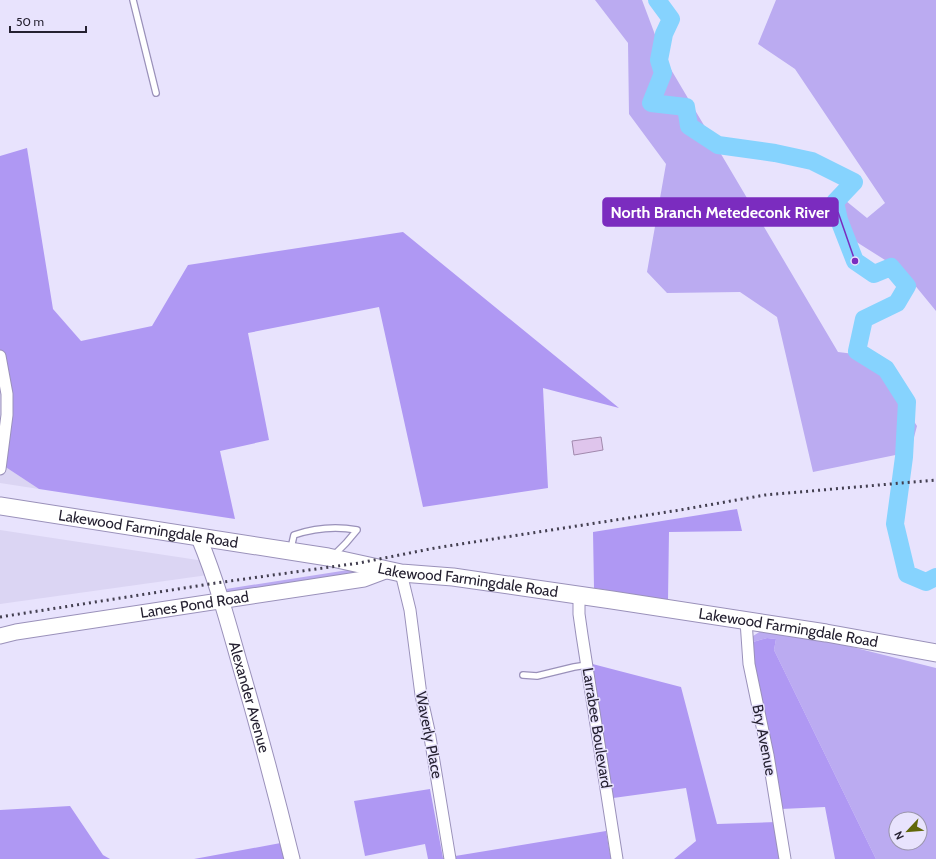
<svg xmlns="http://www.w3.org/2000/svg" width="936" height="859" font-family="Cabin,sans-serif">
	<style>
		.built { fill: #dbd5f3 }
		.green { fill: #bbabf1; fill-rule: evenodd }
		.forest { fill: #af98f3 }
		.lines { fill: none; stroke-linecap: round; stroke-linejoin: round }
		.river { stroke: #86d3fe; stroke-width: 18 }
		.building { fill: #dfc5ec; stroke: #a189ad }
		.lane-casing { stroke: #9a91ba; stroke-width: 8 }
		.street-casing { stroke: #9a91ba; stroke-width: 13 }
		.secondary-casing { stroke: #9a91ba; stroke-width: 17 }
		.primary-casing { stroke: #9a91ba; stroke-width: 19 }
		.lane { stroke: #fff; stroke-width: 5.5 }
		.street { stroke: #fff; stroke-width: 11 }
		.secondary { stroke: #fff; stroke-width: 15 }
		.primary { stroke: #fff; stroke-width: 17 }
		.rail { stroke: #433f50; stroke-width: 3; stroke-dasharray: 2 4; stroke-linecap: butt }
		.labels { text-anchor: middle; stroke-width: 3; stroke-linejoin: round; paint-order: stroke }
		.street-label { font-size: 15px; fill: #252131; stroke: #e8e3fd }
		.leader { fill: none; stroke: #7b2cbf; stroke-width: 1.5 }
		.callout-dot { fill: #7b2cbf; stroke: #e8e3fd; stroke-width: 1.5 }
		.callout { fill: #7b2cbf; stroke: #7b2cbf; stroke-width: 1.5 }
		.callout-label { font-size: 16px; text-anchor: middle; font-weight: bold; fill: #fff }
	</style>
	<rect width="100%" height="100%" fill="#e8e3fd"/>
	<g class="built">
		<path d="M 0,355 L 4,466 L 39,489 L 0,483 Z"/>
		<path d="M 0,530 L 211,562 L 215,574 L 0,604 Z"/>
	</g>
	<g class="green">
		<path d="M 595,0 L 642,0 L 663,56 L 838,352 L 871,356 L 917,426 L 910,452 L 813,472 L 777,317 L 740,292 L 667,293 L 647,272 L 666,164 L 629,114 L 628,43 Z"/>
		<path d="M 776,0 L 936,0 L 936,311 L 904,272 L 809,212 L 835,192 L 867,218 L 885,203 L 795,69 L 758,44 Z"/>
		<path d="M 348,570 L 359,572 L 358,575 L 228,592 L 226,589 Z"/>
		<path d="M 761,631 L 832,642 L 936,668 L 936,859 L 876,859 L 774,650 L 776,639 L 767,638 L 753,642 L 753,636 ZM 896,819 L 920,819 L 920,843 L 896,843 Z"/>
	</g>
	<g class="forest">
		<path d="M 27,148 L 53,309 L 81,341 L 152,326 L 188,265 L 403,232 L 619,408 L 543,388 L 548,488 L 423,507 L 379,307 L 248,333 L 269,440 L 220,451 L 235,519 L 39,489 L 4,466 L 0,355 L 0,156 Z"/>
		<path d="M 737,509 L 742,531 L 669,532 L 668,600 L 594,588 L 593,532 Z"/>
		<path d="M 767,638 L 776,639 L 774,650 L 876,859 L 835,859 L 825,807 L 781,809 L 753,664 L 753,642 Z"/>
		<path d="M 581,661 L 681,687 L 717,824 L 777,822 L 783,859 L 674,859 L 696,841 L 686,788 L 606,799 Z"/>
		<path d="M 430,789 L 443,858 L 606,831 L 611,859 L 428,859 L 425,844 L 365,856 L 354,801 Z"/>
		<path d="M 70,806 L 103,855 L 110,859 L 0,859 L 0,810 Z"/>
		<path d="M 286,842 L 290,859 L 194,859 Z"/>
	</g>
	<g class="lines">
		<path class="river" d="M 657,0 L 671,19 L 664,34 L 659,60 L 663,73 L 651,103 L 686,107 L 689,126 L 718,145 L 775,153 L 812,161 L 854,182 L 835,202 L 839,220 L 855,261 L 874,274 L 891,267 L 907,286 L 897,303 L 864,319 L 857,351 L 886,369 L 907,402 L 904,457 L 895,524 L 907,574 L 926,582 L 936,577"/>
	</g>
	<path class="building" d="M 601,437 L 603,450 L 574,455 L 572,441 Z"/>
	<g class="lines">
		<defs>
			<g id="lane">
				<path d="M 133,0 L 156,93"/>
				<path d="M 291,548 L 294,535 C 315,528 335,526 357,530 L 346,543 L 334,555"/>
				<path d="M 523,675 L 537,676 L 574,667 L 587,665"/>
			</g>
			<g id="street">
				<path d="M 0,356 L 7,394 L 7,415 L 0,469"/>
				<path d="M 401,573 L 410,610 L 421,695 L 429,731 L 450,859"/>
				<path d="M 579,596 L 579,614 L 582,635 L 617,859"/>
				<path d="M 746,621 L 749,664 L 768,755 L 785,859"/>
			</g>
			<g id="secondary">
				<path id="s1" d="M 199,538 C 216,579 228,622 240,665 C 259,730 276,794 292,859"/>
				<path id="s2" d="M 0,636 L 16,632 L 364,579 L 388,570"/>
			</g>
			<g id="primary">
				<path id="s3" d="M 0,506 L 328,557 L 401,573 L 453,577 L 612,600 L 826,633 L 936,653"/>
			</g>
		</defs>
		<use href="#lane" class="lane-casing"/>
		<use href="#street" class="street-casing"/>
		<use href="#secondary" class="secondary-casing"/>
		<use href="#primary" class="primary-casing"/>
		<use href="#lane" class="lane"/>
		<use href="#street" class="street"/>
		<use href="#secondary" class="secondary"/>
		<use href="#primary" class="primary"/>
		<path class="rail" d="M 0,617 L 216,583 L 359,563 L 435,548 L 680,510 L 765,495 L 936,480"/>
	</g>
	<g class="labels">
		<g class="street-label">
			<text dy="5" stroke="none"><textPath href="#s3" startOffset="150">Lakewood Farmingdale Road</textPath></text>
			<text dy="5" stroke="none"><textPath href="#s3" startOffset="474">Lakewood Farmingdale Road</textPath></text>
			<text dy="5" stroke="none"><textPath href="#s2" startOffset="197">Lanes Pond Road</textPath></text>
			<text dy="5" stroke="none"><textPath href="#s3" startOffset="798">Lakewood Farmingdale Road</textPath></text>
			<text dy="5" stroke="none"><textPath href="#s1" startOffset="167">Alexander Avenue</textPath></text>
			<text transform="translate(597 728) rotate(81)" y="5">Larrabee Boulevard</text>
			<text transform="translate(429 735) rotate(79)" y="5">Waverly Place</text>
			<text transform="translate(764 740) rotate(79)" y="5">Bry Avenue</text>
		</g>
	</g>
	<path class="leader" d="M855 261L838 212"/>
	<circle class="callout-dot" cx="855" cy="261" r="4"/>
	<rect class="callout" x="603" y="198" width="235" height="28" rx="4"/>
	<g class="callout-label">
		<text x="720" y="218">North Branch Metedeconk River</text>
	</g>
	<g transform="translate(908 831) rotate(244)"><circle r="19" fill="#e8e3fd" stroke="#9a95ab"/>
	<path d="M0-3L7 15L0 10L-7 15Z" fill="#616809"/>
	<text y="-6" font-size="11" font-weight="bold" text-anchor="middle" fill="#252131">N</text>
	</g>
	<path d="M10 26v6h76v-6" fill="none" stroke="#252131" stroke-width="2"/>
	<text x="16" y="26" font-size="12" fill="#252131" stroke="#e8e3fd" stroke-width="3" paint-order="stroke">50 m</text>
</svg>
